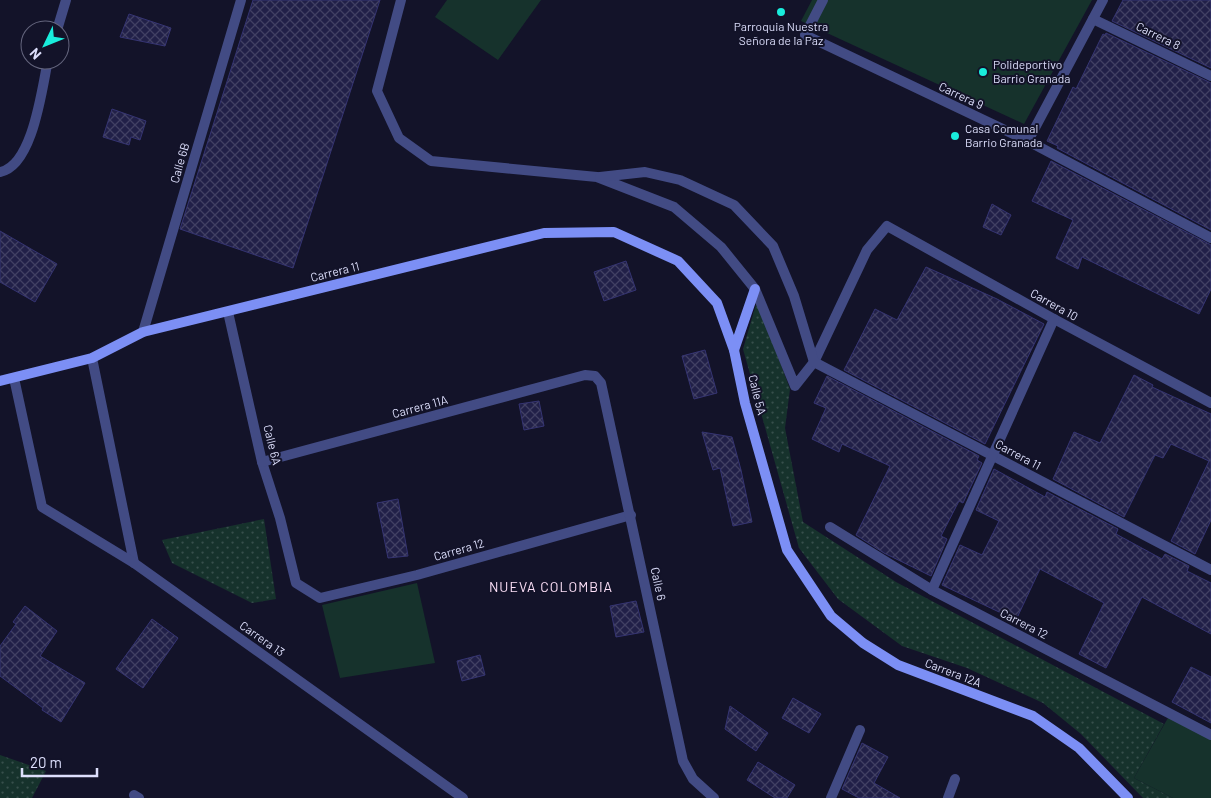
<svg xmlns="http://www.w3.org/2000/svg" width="1211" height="798" font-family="Barlow,sans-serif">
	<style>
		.grass { fill: url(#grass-dots) }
		.pitch { fill: #16322c }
		.building { fill: url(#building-cross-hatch); stroke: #353472 }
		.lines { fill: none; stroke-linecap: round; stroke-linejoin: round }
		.street { stroke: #424b84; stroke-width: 10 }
		.secondary { stroke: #7c8ff5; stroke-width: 10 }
		.poi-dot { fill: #19eddc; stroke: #131329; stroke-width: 2 }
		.labels { text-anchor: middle; stroke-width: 4; stroke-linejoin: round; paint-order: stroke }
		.poi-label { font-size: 12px; fill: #dddffc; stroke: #131329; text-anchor: start }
		.street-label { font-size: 12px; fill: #dddffc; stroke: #131329 }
		.neighbourhood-label { font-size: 14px; letter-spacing: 1px; fill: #fcdff7; stroke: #131329 }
	</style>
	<defs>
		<pattern id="grass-dots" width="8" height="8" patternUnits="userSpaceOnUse" patternTransform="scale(1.25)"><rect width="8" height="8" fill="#16322c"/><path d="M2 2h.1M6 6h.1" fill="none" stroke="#374f4c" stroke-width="1.8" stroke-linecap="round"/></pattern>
		<pattern id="building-cross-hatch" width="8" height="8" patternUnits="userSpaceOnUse" patternTransform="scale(1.25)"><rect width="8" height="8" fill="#212048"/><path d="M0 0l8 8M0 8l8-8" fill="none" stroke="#414063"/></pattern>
	</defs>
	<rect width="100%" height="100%" fill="#131329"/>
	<g class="grass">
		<path d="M 757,301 L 790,389 L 785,428 L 803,522 L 896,582 L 1164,724 L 1134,778 L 1173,798 L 1143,798 L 1081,734 L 1043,703 L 967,668 L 902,646 L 838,599 L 799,548 L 743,349 Z"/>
		<path d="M 264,519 L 276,599 L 252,603 L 172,563 L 162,540 Z"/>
		<path d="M 0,755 L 46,771 L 32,798 L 0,798 Z"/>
	</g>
	<g class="pitch">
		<path d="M 447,0 L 541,0 L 498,60 L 435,17 Z"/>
		<path d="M 812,0 L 1092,0 L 1024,124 L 801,21 Z"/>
		<path d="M 417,583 L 435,663 L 340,678 L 322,605 Z"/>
		<path d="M 1169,716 L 1211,739 L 1211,798 L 1173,798 L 1134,778 Z"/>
	</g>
	<g class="building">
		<path d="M 253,0 L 380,0 L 293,268 L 180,229 Z"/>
		<path d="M 1123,0 L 1211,0 L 1211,68 L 1112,21 Z"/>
		<path d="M 129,14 L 171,28 L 165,46 L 120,37 Z"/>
		<path d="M 1106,33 L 1211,83 L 1211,230 L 1057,148 L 1058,146 L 1047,141 L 1073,87 L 1076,89 L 1103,34 L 1105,35 Z"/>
		<path d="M 112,109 L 146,121 L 140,140 L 131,137 L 129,145 L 103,137 Z"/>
		<path d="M 1051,161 L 1211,245 L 1211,289 L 1199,314 L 1082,257 L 1078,269 L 1056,258 L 1073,220 L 1032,201 Z"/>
		<path d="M 992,204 L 1011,215 L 1001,235 L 983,227 Z"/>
		<path d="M 0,231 L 57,264 L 35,302 L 0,282 Z"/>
		<path d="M 626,261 L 636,290 L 604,301 L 594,272 Z"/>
		<path d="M 926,267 L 997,299 L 1044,324 L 985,444 L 844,370 L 875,309 L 897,320 Z"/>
		<path d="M 705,350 L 717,393 L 694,399 L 682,356 Z"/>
		<path d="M 1134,375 L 1153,385 L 1152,387 L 1211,414 L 1211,520 L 1195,554 L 1171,541 L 1209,461 L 1171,444 L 1163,458 L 1155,455 L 1124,517 L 1053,479 L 1074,432 L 1100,443 Z"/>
		<path d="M 827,376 L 979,456 L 977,460 L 982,463 L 963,503 L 959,501 L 941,536 L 947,539 L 931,576 L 884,553 L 856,535 L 890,466 L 842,444 L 839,452 L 812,439 L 826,408 L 814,403 Z"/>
		<path d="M 539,401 L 544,426 L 524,430 L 519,404 Z"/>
		<path d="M 702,432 L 732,437 L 741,470 L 752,522 L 733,526 L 720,468 L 713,470 Z"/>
		<path d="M 994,469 L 1045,497 L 1047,492 L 1118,529 L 1116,534 L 1162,559 L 1165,554 L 1189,566 L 1187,571 L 1211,583 L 1211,634 L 1142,597 L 1106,668 L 1079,654 L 1104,603 L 1040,569 L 1016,620 L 942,585 L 960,545 L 982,555 L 999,521 L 976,510 Z"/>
		<path d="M 398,499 L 408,556 L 388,558 L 377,503 Z"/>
		<path d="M 636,601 L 644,632 L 616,637 L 610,606 Z"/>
		<path d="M 25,606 L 57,631 L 40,656 L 85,683 L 61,722 L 42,710 L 43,708 L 0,676 L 0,646 L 16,624 L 13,622 Z"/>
		<path d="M 152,619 L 178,638 L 143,688 L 116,669 Z"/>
		<path d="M 480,655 L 485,675 L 462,681 L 457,661 Z"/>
		<path d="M 1191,667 L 1211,677 L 1211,723 L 1172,702 Z"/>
		<path d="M 793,698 L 821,714 L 809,733 L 782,718 Z"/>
		<path d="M 730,706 L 768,733 L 756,751 L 725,729 Z"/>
		<path d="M 862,743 L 888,757 L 874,783 L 900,798 L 859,798 L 842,789 Z"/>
		<path d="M 758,762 L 795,785 L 787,798 L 775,798 L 747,780 Z"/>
	</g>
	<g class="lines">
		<g class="street">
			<path d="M 401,0 L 377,91 L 399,138 L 431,161 L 597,177 L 674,207 L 721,247 L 755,289 L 795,386 L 814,362 L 867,250 L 887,226 L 1054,319 L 1211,403"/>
			<path d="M 823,0 L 805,35 L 1028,141 L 1211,238"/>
			<path d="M 1093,19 L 1211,76"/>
			<path d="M 57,30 L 66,0"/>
			<path d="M 1028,141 L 1103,0"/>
			<path d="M 0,172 C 33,166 42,88 48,60"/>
			<path d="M 600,177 L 645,172 L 680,180 L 734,205 L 773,246 L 794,296 L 814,362 L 1211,570"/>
			<path d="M 228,312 L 262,462 L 280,518 L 296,583 L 320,598 L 417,575 L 631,515"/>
			<path d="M 143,332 L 241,0"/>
			<path d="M 92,358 L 134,563"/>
			<path d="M 14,378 L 42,507 L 134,563 L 463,798"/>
			<path d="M 262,462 L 585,375 L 595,376 L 601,383 L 683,761 L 693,779 L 714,798"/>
			<path d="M 830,527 L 932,590 L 1211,735"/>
			<path d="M 932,590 L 1054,319"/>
			<path d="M 134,795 L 139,798"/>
			<path d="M 831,798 L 860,730"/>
			<path d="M 948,798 L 955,779"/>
		</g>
		<g class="secondary">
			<path d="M 734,350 L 755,289"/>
			<path d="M 0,381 L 92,358 L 143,332 L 544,233 L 614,232 L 678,261 L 717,303 L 734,350 L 745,403 L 787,550 L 831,616 L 863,643 L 898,665 L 1033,716 L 1079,748 L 1128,798"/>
		</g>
	</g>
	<g class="poi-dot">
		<circle cx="781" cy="12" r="5"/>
		<circle cx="983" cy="72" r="5"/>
		<circle cx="955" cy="136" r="5"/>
	</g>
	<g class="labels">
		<g class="poi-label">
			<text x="781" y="31" text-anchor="middle">Parroquia Nuestra<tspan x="781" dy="14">Señora de la Paz</tspan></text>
			<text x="993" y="69">Polideportivo<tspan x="993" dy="14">Barrio Granada</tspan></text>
			<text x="965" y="133">Casa Comunal<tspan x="965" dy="14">Barrio Granada</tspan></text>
		</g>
		<g class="street-label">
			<text transform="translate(1158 36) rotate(26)" y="4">Carrera 8</text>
			<text transform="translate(961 96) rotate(25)" y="4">Carrera 9</text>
			<text transform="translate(180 163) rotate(-74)" y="4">Calle 6B</text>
			<text transform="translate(335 272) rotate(-14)" y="4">Carrera 11</text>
			<text transform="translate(1054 305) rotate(29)" y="4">Carrera 10</text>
			<text transform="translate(757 395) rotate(76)" y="4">Calle 5A</text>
			<text transform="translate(420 407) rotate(-15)" y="4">Carrera 11A</text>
			<text transform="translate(272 445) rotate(76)" y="4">Calle 6A</text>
			<text transform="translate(1018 455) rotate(28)" y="4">Carrera 11</text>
			<text transform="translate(459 550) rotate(-16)" y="4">Carrera 12</text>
			<text transform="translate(658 584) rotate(78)" y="4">Calle 6</text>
			<text transform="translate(1024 624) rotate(27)" y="4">Carrera 12</text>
			<text transform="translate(262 639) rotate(35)" y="4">Carrera 13</text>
			<text transform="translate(953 673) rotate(21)" y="4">Carrera 12A</text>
		</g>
		<g class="neighbourhood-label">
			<text x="551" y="592">NUEVA COLOMBIA</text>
		</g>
	</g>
	<g transform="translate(45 45) rotate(227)"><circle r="24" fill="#131329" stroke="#64657d"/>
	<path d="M0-4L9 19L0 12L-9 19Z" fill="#19eddc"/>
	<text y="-8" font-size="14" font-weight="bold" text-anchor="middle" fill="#dddffc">N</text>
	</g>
	<path d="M22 768v8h75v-8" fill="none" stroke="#dddffc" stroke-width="2.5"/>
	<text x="30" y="768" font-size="15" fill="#dddffc" stroke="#131329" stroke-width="4" paint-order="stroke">20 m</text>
</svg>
